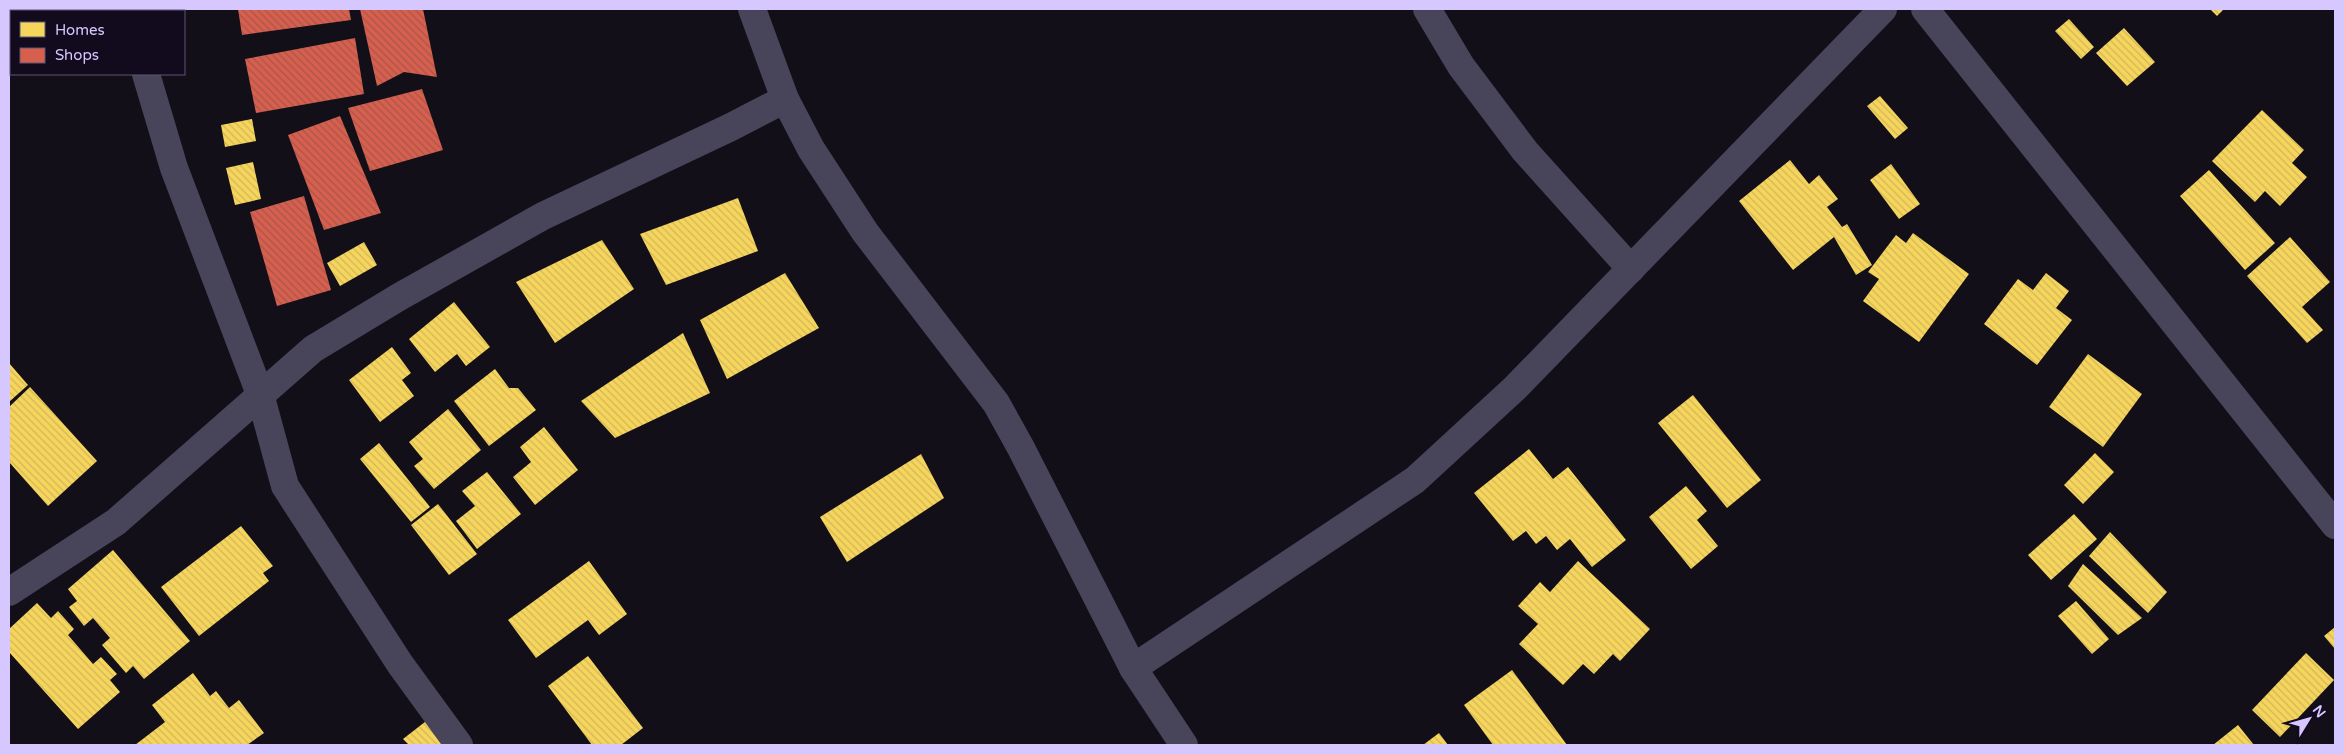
<svg xmlns="http://www.w3.org/2000/svg" width="2344" height="754" font-family="'Varela Round',sans-serif">
	<style>
		.homes { fill: url(#homes-back-hatch) }
		.shops { fill: url(#shops-back-hatch) }
		.lines { fill: none; stroke-linecap: round; stroke-linejoin: round }
		.minor { stroke: #48445a; stroke-width: 28 }
	</style>
	<defs>
		<pattern id="homes-back-hatch" width="6" height="6" patternUnits="userSpaceOnUse" patternTransform="scale(1.25)"><rect width="6" height="6" fill="#f6d55c"/><path d="M-1 5l2 2M0 0l6 6M5-1l2 2" fill="none" stroke="#d2b659"/></pattern>
		<pattern id="shops-back-hatch" width="6" height="6" patternUnits="userSpaceOnUse" patternTransform="scale(1.25)"><rect width="6" height="6" fill="#d6604d"/><path d="M-1 5l2 2M0 0l6 6M5-1l2 2" fill="none" stroke="#a9554d"/></pattern>
	</defs>
	<rect width="100%" height="100%" fill="#120f19"/>
	<g class="homes">
		<path d="M 2210,9 L 2224,9 L 2217,16 Z"/>
		<path d="M 2069,19 L 2094,47 L 2081,59 L 2055,31 Z"/>
		<path d="M 2124,28 L 2155,62 L 2127,86 L 2096,53 Z"/>
		<path d="M 1880,96 L 1908,128 L 1895,139 L 1867,106 Z"/>
		<path d="M 2262,110 L 2304,150 L 2292,163 L 2307,177 L 2280,206 L 2265,191 L 2255,202 L 2212,161 Z"/>
		<path d="M 252,119 L 256,141 L 225,147 L 221,125 Z"/>
		<path d="M 1790,160 L 1809,184 L 1819,175 L 1838,199 L 1827,207 L 1842,227 L 1847,224 L 1872,265 L 1856,275 L 1834,237 L 1793,270 L 1739,201 Z"/>
		<path d="M 253,162 L 261,199 L 235,205 L 226,168 Z"/>
		<path d="M 1891,164 L 1920,204 L 1899,219 L 1870,180 Z"/>
		<path d="M 2209,170 L 2275,243 L 2245,270 L 2180,196 Z"/>
		<path d="M 738,198 L 758,251 L 666,285 L 640,234 Z"/>
		<path d="M 1913,233 L 1969,274 L 1919,342 L 1863,301 L 1879,279 L 1868,272 L 1896,235 L 1906,243 Z"/>
		<path d="M 2290,237 L 2330,282 L 2302,307 L 2323,330 L 2307,343 L 2247,276 Z"/>
		<path d="M 602,240 L 634,289 L 555,343 L 516,282 Z"/>
		<path d="M 364,242 L 377,265 L 340,286 L 327,263 Z"/>
		<path d="M 785,273 L 819,328 L 727,379 L 700,320 Z"/>
		<path d="M 2046,273 L 2069,291 L 2056,308 L 2072,320 L 2037,365 L 1984,324 L 2018,279 L 2033,290 Z"/>
		<path d="M 454,302 L 490,347 L 466,366 L 457,354 L 435,372 L 409,339 Z"/>
		<path d="M 683,333 L 710,393 L 615,438 L 581,401 Z"/>
		<path d="M 392,347 L 411,373 L 402,380 L 414,396 L 380,422 L 349,380 Z"/>
		<path d="M 2088,354 L 2142,394 L 2103,447 L 2049,407 Z"/>
		<path d="M 9,363 L 28,385 L 9,402 Z"/>
		<path d="M 495,369 L 509,388 L 518,388 L 536,410 L 489,446 L 454,401 Z"/>
		<path d="M 30,387 L 97,461 L 48,506 L 9,462 L 9,407 Z"/>
		<path d="M 1693,395 L 1761,480 L 1727,508 L 1658,423 Z"/>
		<path d="M 448,409 L 481,450 L 434,489 L 414,466 L 423,459 L 409,442 Z"/>
		<path d="M 544,427 L 578,470 L 535,505 L 513,477 L 531,462 L 520,447 Z"/>
		<path d="M 379,443 L 430,507 L 411,522 L 360,459 Z"/>
		<path d="M 1529,449 L 1553,479 L 1568,467 L 1626,540 L 1592,567 L 1570,539 L 1557,550 L 1546,536 L 1536,544 L 1526,531 L 1513,541 L 1474,493 Z"/>
		<path d="M 2095,453 L 2114,472 L 2083,504 L 2064,485 Z"/>
		<path d="M 921,454 L 944,498 L 847,562 L 820,517 Z"/>
		<path d="M 487,472 L 521,514 L 477,549 L 456,521 L 475,506 L 462,491 Z"/>
		<path d="M 1686,486 L 1707,511 L 1697,520 L 1718,546 L 1691,569 L 1649,517 Z"/>
		<path d="M 438,504 L 477,554 L 449,575 L 411,525 Z"/>
		<path d="M 2074,514 L 2097,539 L 2051,580 L 2028,555 Z"/>
		<path d="M 241,526 L 273,566 L 263,573 L 269,581 L 199,636 L 161,587 Z"/>
		<path d="M 2110,532 L 2167,592 L 2148,613 L 2089,556 Z"/>
		<path d="M 113,550 L 190,641 L 144,679 L 133,666 L 126,673 L 102,645 L 110,638 L 93,618 L 84,626 L 69,607 L 77,601 L 68,589 Z"/>
		<path d="M 589,561 L 627,614 L 599,635 L 588,620 L 536,658 L 508,620 Z"/>
		<path d="M 1578,561 L 1650,629 L 1620,661 L 1613,654 L 1594,674 L 1583,664 L 1563,685 L 1519,644 L 1538,624 L 1518,606 L 1540,582 L 1550,592 Z"/>
		<path d="M 2083,564 L 2142,618 L 2118,635 L 2068,586 Z"/>
		<path d="M 2076,601 L 2109,639 L 2092,654 L 2058,616 Z"/>
		<path d="M 37,603 L 51,618 L 58,611 L 74,629 L 68,635 L 93,664 L 101,657 L 117,674 L 110,680 L 120,692 L 78,729 L 9,652 L 9,629 Z"/>
		<path d="M 2335,627 L 2335,649 L 2324,636 Z"/>
		<path d="M 2306,653 L 2334,680 L 2280,737 L 2252,710 Z"/>
		<path d="M 588,656 L 643,728 L 621,745 L 592,745 L 548,686 Z"/>
		<path d="M 1512,670 L 1567,745 L 1493,745 L 1464,705 Z"/>
		<path d="M 193,673 L 210,696 L 216,691 L 229,708 L 239,700 L 264,733 L 247,745 L 135,745 L 165,722 L 152,705 Z"/>
		<path d="M 430,718 L 451,745 L 409,745 L 403,739 Z"/>
		<path d="M 2238,725 L 2254,745 L 2213,745 Z"/>
		<path d="M 1439,733 L 1448,745 L 1423,745 Z"/>
	</g>
	<g class="shops">
		<path d="M 238,9 L 349,9 L 351,20 L 242,35 Z"/>
		<path d="M 360,9 L 423,9 L 437,77 L 404,72 L 377,86 Z"/>
		<path d="M 355,38 L 364,94 L 256,113 L 245,59 Z"/>
		<path d="M 422,89 L 443,150 L 370,171 L 348,108 Z"/>
		<path d="M 340,116 L 381,213 L 324,230 L 288,135 Z"/>
		<path d="M 304,196 L 331,290 L 277,306 L 250,212 Z"/>
	</g>
	<g class="lines">
		<g class="minor">
			<path d="M 128,9 L 128,11"/>
			<path d="M 752,9 L 785,99"/>
			<path d="M 1427,9 L 1461,66 L 1525,151 L 1631,269"/>
			<path d="M 1925,9 L 2335,525"/>
			<path d="M 146,74 L 174,168 L 260,394 L 285,486 L 400,664 L 459,745"/>
			<path d="M 9,592 L 116,522 L 313,349 L 399,297 L 543,216 L 731,127 L 785,99 L 811,149 L 865,232 L 996,403 L 1021,448 L 1133,668 L 1184,745"/>
			<path d="M 1133,668 L 1415,480 L 1515,388 L 1883,9"/>
		</g>
	</g>
	<rect width="2344" height="754" fill="none" stroke="#d7c7ff" stroke-width="20"/>
	<rect x="10" y="10" width="175" height="65" fill="#110b1d" stroke="#605677"/>
	<rect x="20" y="22" width="25" height="15" fill="#f6d55c" stroke="#605677"/>
	<text x="55" y="35" font-size="15" fill="#d7c7ff">Homes</text>
	<rect x="20" y="48" width="25" height="15" fill="#d6604d" stroke="#605677"/>
	<text x="55" y="60" font-size="15" fill="#d7c7ff">Shops</text>
	<g transform="translate(2309 719) rotate(53)" stroke="#110b1d" stroke-width="4" paint-order="stroke">
	<path d="M0-4L9 19L0 12L-9 19Z" fill="#d7c7ff"/>
	<text y="-8" font-size="14" font-weight="bold" text-anchor="middle" fill="#d7c7ff">N</text>
	</g>
</svg>
